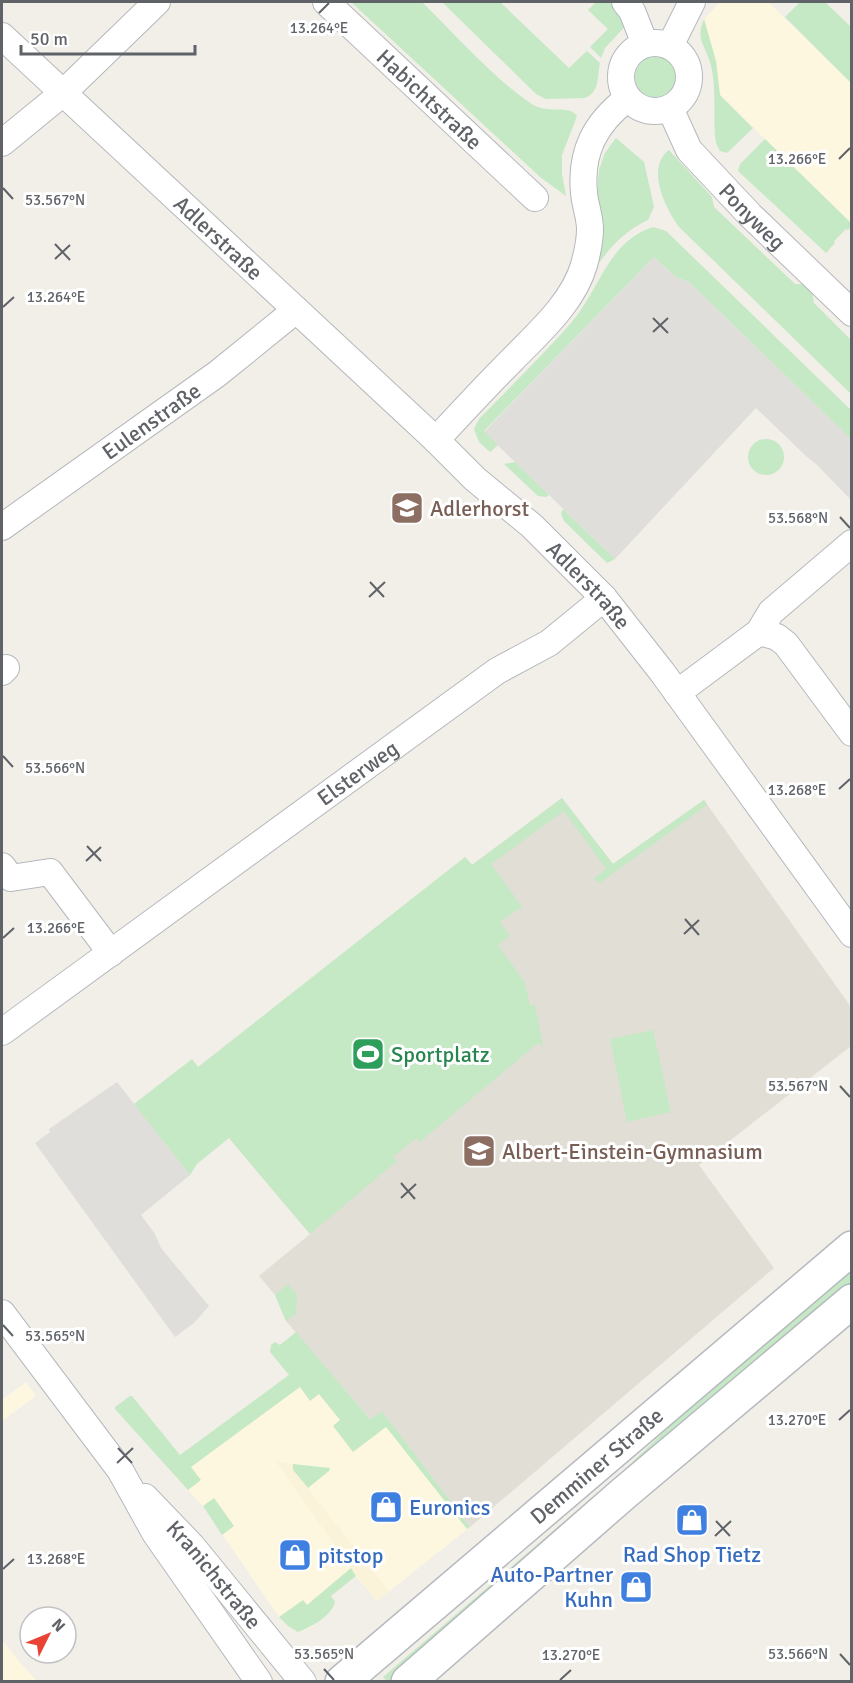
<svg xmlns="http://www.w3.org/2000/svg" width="853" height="1683" font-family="Signika,sans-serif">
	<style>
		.commercial { fill: #fef7e0 }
		.industrial { fill: #e0deda }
		.education { fill: #e1ded6 }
		.green { fill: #c5e8c5 }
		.sand { fill: #fbf3d9 }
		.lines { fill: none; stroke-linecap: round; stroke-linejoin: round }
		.minor-casing { stroke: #b5b8bc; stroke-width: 28 }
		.secondary-casing { stroke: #b6babf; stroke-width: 36 }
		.minor { stroke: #fff; stroke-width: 26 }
		.secondary { stroke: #fff; stroke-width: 33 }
		.ticks { fill: none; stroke: #5f6368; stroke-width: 2 }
		.labels { text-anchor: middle; stroke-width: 6; stroke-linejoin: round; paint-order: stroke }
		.street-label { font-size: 22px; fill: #5f6368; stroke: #fff }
		.education-label { font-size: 22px; fill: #785e54; stroke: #fff; text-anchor: start }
		.leisure-label { font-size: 22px; fill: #27864d; stroke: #fff; text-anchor: start }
		.shop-label { font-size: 22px; fill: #366cbe; stroke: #fff; text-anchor: start }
		.ticks-label { font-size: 15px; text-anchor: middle; fill: #5f6368; stroke: #fff; stroke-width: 6; stroke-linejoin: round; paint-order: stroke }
	</style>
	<rect width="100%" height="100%" fill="#f1efe8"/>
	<g class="commercial">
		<path d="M 720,2 L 768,2 L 851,83 L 851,223 L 720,95 L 716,61 L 704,19 Z"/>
		<path d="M 325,1366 L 382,1411 L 470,1527 L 377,1601 L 356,1576 L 331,1596 L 335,1602 L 333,1608 L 312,1627 L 298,1632 L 288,1626 L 279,1617 L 203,1506 L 175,1476 Z"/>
		<path d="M 26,1382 L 36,1396 L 2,1421 L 2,1400 Z"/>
		<path d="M 2,1639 L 16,1658 L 37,1681 L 2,1681 Z"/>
	</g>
	<g class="industrial">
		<path d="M 654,257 L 676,277 L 689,282 L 851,439 L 851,500 L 815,463 L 806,456 L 756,408 L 615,559 L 484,432 Z"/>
		<path d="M 117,1082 L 190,1175 L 141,1215 L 155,1234 L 161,1248 L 209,1306 L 194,1323 L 175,1337 L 35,1143 L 50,1132 L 49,1129 Z"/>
	</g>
	<path class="education" d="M 562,798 L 613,864 L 704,800 L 851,1007 L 851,1046 L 699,1165 L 774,1268 L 470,1527 L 382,1412 L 370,1419 L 286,1321 L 275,1295 L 259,1276 L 310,1234 L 229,1138 L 465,857 L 472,865 Z"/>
	<g class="green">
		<path d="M 351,2 L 422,2 C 457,36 490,75 530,103 C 547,115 569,104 577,116 L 562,155 L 562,174 L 566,196 L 540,177 Z"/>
		<path d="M 442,2 L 500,2 L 569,68 L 587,51 L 600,63 C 597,77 600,92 585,98 L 546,99 L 536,94 Z"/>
		<path d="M 596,2 L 614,2 L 628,23 L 605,48 L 601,58 L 590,47 L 608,29 L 588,10 Z"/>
		<path d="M 800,2 L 825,2 L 851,27 L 851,83 L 785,17 Z"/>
		<path d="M 704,19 L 716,61 L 720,95 L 753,128 L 727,153 L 720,151 L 716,143 C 712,116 718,85 709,59 C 703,42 696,38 704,19 Z"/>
		<circle cx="656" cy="77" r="21"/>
		<path d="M 616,138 L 644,162 L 654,207 L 648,220 C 621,232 603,255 589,279 L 599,170 L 605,153 Z"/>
		<path d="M 765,139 L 851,223 L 851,226 L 848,230 L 846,229 L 834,241 L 835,243 L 826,253 L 738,171 L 740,164 Z"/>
		<path d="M 669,150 L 712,197 L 714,207 L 795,284 L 805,284 L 812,291 L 814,303 L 851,340 L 851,394 L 679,227 C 666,209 645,168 669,150 Z"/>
		<path d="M 653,227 L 666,231 L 851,410 L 851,439 L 689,282 L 676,277 L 654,257 L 484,431 L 498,445 L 490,452 L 479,442 L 474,429 L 479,419 C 510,387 542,356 571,323 C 599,291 608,241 653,227 Z"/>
		<circle cx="766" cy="457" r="18"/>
		<path d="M 515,462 L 549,495 L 546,497 L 538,496 L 504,464 Z"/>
		<path d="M 563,509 L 615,559 L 607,563 L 564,521 L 561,514 Z"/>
		<path d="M 562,798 L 613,864 L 704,800 L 707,805 L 600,883 L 593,879 L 606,869 L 564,811 L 491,864 L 522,907 L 500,922 L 510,936 L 498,945 L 525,983 L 530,1005 L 535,1005 L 543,1046 L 538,1043 L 420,1142 L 416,1138 L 393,1157 L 397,1161 L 310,1234 L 229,1138 L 197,1164 L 190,1175 L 134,1104 L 192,1059 L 198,1067 L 465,857 L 472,865 Z"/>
		<path d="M 653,1030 L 671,1112 L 627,1122 L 610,1039 Z"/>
		<path d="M 851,1268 L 851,1284 L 390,1681 L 387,1681 L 383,1677 L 624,1470 L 699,1398 Z"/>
		<path d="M 288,1284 L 297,1295 L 296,1314 L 286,1321 L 275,1295 Z"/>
		<path d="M 296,1332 L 370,1419 L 382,1411 L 470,1527 L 467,1529 L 386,1427 L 353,1452 L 333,1426 L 340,1420 L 319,1394 L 310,1401 L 300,1387 L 191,1467 L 201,1480 L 188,1490 L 115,1409 L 115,1407 L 130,1396 L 132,1396 L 180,1455 L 289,1375 L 270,1352 L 271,1345 L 275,1342 L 280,1345 Z"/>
		<path d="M 293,1464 L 330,1468 L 329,1471 L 308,1488 L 293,1470 Z"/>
		<path d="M 214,1498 L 234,1526 L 222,1535 L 203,1506 Z"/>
		<path d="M 351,1568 L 356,1576 L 331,1596 L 335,1602 C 331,1617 311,1627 298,1632 L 288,1626 L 279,1617 L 303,1600 L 307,1605 Z"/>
	</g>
	<path class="sand" d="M 276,1462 L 293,1464 L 293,1470 L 389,1591 L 377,1601 L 351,1568 Z"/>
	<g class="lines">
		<defs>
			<g id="minor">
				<path id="s1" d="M 326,2 L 535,198"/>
				<path d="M 625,2 L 632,11 L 645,44"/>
				<path id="s2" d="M 2,36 L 436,440 L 475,479 L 532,526 L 604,598 L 662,672 L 852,934"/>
				<circle cx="655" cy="77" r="34"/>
				<path d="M 670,46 L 692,2"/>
				<path id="s3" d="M 670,108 L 689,150 L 750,215 L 852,313"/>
				<path d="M 2,143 L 63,93 L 157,2"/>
				<path d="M 436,440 C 461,413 486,386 512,360 C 538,333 573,303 584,265 C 587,254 590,242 590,229 C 590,217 585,205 584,193 C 580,152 595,123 628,98"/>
				<path id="s4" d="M 2,527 L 217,374 L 296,310"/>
				<path d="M 759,632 L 771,612 L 852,543"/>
				<path d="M 2,672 L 6,668"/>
				<path d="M 677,693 L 759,632 L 777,637 L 786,644 L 852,733"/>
				<path d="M 2,866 L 11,878 L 50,872 L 111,953"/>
				<path id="s5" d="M 2,1032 L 497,671 L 549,643 L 604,598"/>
				<path d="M 2,1313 L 120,1470 L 155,1533 L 259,1682"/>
				<path id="s6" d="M 145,1497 L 192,1546 L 303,1682"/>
			</g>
			<g id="secondary">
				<path id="s7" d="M 342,1682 L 852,1248"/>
				<path d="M 408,1682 L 623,1494 L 852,1301"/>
			</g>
		</defs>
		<use href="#minor" class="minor-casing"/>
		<use href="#secondary" class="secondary-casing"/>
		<use href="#minor" class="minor"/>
		<use href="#secondary" class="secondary"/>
	</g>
	<path class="ticks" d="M 319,13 L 329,3M 839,159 L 850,148M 3,188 L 13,199M 55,244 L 70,260M 55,259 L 70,245M 3,307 L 14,297M 653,318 L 668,333M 653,332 L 668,318M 840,517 L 850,528M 370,582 L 384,597M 369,597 L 385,582M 3,756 L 13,767M 839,789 L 850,779M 87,846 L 101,861M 86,861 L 101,847M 685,919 L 699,935M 684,934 L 699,920M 3,938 L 14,928M 840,1086 L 850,1097M 401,1183 L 415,1199M 401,1198 L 416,1184M 3,1325 L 13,1336M 839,1420 L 850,1410M 118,1448 L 132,1463M 117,1463 L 133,1448M 716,1521 L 730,1536M 715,1536 L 731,1521M 3,1569 L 14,1559M 840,1654 L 850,1665M 324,1669 L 334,1680M 560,1680 L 571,1670"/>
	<defs>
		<symbol id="school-square" viewBox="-11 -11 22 22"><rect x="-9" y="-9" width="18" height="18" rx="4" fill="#8d6e63" stroke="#fff"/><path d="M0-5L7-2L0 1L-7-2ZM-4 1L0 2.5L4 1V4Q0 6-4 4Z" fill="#fff"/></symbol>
		<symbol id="stadium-square" viewBox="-11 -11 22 22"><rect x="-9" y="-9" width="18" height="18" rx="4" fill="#2e9e5b" stroke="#fff"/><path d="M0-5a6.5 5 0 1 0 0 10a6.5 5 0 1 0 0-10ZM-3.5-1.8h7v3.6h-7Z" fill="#fff"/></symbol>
		<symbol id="shop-square" viewBox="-11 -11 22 22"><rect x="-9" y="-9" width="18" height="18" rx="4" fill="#3f7fe0" stroke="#fff"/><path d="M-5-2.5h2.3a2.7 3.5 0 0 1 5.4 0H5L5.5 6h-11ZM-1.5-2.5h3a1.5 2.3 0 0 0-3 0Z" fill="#fff"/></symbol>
	</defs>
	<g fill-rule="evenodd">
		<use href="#school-square" x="388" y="489" width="38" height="38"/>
		<use href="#stadium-square" x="349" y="1035" width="38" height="38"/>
		<use href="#school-square" x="460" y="1132" width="38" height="38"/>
		<use href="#shop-square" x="367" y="1488" width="38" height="38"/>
		<use href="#shop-square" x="673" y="1501" width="38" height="38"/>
		<use href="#shop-square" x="276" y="1536" width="38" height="38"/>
		<use href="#shop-square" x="617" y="1568" width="38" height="38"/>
	</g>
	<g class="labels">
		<g class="street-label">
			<text dy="8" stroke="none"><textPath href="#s1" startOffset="142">Habichtstraße</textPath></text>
			<text dy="8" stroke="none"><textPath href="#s3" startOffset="138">Ponyweg</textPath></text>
			<text dy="8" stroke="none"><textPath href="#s2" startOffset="296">Adlerstraße</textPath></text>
			<text dy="8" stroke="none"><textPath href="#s4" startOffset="183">Eulenstraße</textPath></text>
			<text dy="8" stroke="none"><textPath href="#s2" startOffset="804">Adlerstraße</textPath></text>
			<text dy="8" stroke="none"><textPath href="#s5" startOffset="440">Elsterweg</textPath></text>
			<text dy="8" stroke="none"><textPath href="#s7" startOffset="334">Demminer Straße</textPath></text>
			<text dy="8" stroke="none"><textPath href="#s6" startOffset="104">Kranichstraße</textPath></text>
		</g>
		<g class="education-label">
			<text x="430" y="516">Adlerhorst</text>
			<text x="502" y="1159">Albert-Einstein-Gymnasium</text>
		</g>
		<g class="leisure-label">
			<text x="391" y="1062">Sportplatz</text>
		</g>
		<g class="shop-label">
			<text x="409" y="1515">Euronics</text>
			<text x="692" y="1562" text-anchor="middle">Rad Shop Tietz</text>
			<text x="318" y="1563">pitstop</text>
			<text x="613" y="1582" text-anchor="end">Auto-Partner<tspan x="613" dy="25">Kuhn</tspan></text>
		</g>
	</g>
	<g class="ticks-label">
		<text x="319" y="33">13.264°E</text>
		<text x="797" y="164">13.266°E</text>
		<text x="55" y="205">53.567°N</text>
		<text x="56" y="302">13.264°E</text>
		<text x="798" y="523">53.568°N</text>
		<text x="55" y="773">53.566°N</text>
		<text x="797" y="795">13.268°E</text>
		<text x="56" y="933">13.266°E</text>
		<text x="798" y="1091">53.567°N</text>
		<text x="55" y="1341">53.565°N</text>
		<text x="797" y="1425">13.270°E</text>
		<text x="56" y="1564">13.268°E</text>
		<text x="798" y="1659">53.566°N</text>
		<text x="324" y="1659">53.565°N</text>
		<text x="571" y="1660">13.270°E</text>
	</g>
	<rect width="853" height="1683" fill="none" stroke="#5f6368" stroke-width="6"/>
	<g transform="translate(48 1635) rotate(47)"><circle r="28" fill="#ffffff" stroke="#bfc1c3" stroke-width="1.5"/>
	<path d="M0-4.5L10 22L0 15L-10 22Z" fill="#ea4335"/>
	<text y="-9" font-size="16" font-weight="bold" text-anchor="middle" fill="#5f6368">N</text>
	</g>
	<path d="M21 45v9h174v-9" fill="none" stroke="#5f6368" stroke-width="3"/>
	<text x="30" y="45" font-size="18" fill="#5f6368" stroke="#ffffff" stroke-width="4.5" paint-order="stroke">50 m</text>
</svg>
